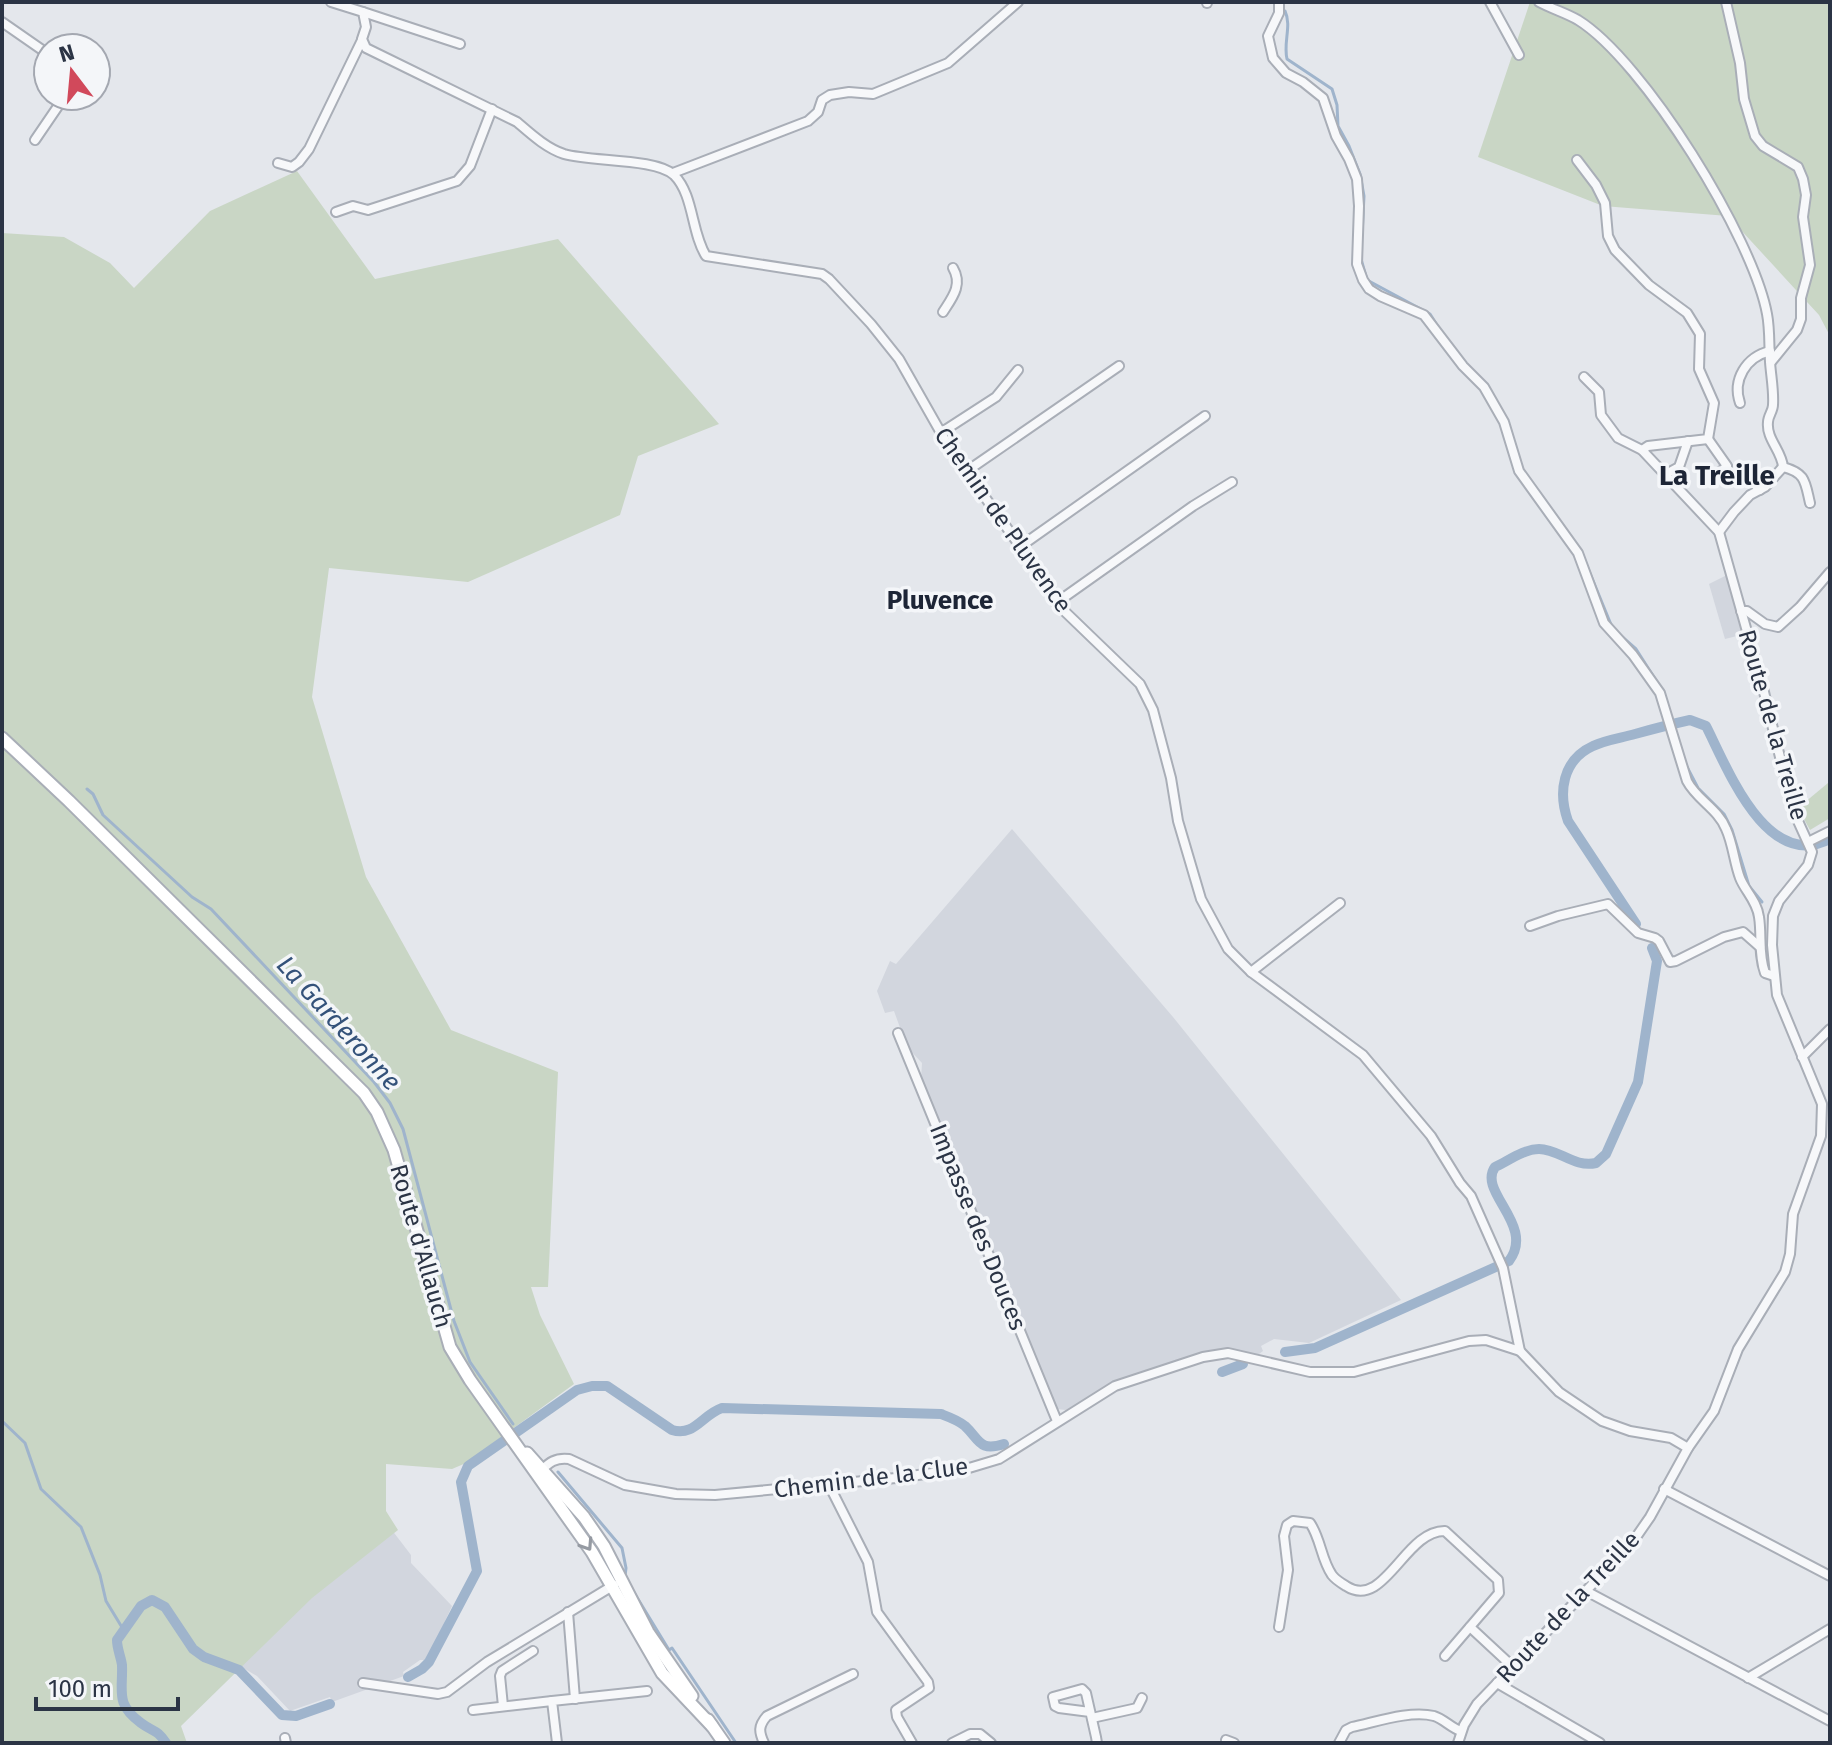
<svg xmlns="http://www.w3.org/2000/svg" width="1832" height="1745" font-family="'Fira Sans',sans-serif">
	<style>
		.built { fill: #d2d6de }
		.green { fill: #c9d6c5 }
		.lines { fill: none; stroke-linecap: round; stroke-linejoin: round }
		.stream { stroke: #9fb4cc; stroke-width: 3 }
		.canal { stroke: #9fb4cc; stroke-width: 10 }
		.street-casing { stroke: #a9aeb7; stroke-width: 12 }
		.secondary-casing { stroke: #a9aeb7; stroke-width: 15 }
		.street { stroke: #f7f8fa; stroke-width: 8 }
		.secondary { stroke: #fff; stroke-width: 11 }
		.oneway { stroke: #959aa2 }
		.labels { text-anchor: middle; stroke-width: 7; stroke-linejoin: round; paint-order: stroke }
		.street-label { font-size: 24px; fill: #2b3445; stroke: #f4f6f9 }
		.neighbourhood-label { font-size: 26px; font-weight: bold; fill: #1d2536; stroke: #f4f6f9 }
		.water-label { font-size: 26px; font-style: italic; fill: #34527a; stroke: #f4f6f9 }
		.quarter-label { font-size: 28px; font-weight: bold; fill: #1d2536; stroke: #f4f6f9 }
	</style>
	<rect width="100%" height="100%" fill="#e4e7ec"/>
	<g class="built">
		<path d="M 1727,575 L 1745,634 L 1725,639 L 1709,584 Z"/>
		<path d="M 1012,829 L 1173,1017 L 1401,1300 L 1309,1343 L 1274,1339 L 1261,1346 L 1263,1351 L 1255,1357 L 1246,1353 L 1233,1352 L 1114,1383 L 1066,1410 L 1057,1409 L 921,1080 L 922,1063 L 907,1047 L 894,1011 L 885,1013 L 877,991 L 890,961 L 896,964 Z"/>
		<path d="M 385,1521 L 411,1555 L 411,1563 L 452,1606 L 427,1660 L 420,1660 L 403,1672 L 404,1676 L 332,1702 L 330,1697 L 290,1711 L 257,1676 L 228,1659 Z"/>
	</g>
	<g class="green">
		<path d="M 1530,2 L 1830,2 L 1830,336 L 1819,315 L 1728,216 L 1603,206 L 1478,157 Z"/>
		<path d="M 297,171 L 375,279 L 558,239 L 719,424 L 638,456 L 620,515 L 468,582 L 329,568 L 312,697 L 366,877 L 451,1030 L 558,1072 L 548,1287 L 531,1287 L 540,1315 L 574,1384 L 466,1463 L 452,1469 L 386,1464 L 386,1511 L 398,1530 L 312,1598 L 181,1726 L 187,1743 L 2,1743 L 2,233 L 64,237 L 110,263 L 134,288 L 210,211 Z"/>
		<path d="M 1828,783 L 1830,786 L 1830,818 L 1810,830 L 1798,808 Z"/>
	</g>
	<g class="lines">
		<g class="stream">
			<path d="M 1285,11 C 1292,26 1283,42 1287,59 L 1332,89 L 1337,105 L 1338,126 L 1349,146 L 1360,174 L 1364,196 L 1362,235"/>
			<path d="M 1361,259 L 1367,280 L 1430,314 L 1442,333"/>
			<path d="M 1580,549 L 1612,627"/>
			<path d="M 1620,635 L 1636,649 L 1657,682"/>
			<path d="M 1686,765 L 1698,788 L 1724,814 L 1732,830 L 1749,886 L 1762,902"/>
			<path d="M 87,789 L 93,794 L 103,815 L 192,897 L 211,909 L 374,1082 L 390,1103 L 403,1129 L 454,1321 L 470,1362 L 513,1424"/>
			<path d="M 2,1421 L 25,1443 L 41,1489 L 81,1527 L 100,1575 L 106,1601 L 123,1629"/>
			<path d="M 558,1472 L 622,1548 L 626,1568 L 625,1576"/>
			<path d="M 630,1586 L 669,1650 L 672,1648 L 736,1743"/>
		</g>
		<g class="canal">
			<path d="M 1636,924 L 1568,821 C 1558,793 1562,760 1593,746 C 1605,740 1621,738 1635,734 C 1653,729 1672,724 1690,720 L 1706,726 C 1727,767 1766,872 1830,839"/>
			<path d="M 1285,1352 L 1315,1348 L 1509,1261 C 1536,1225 1477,1192 1495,1167 C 1508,1161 1524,1149 1539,1149 C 1559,1149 1574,1168 1596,1163 L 1606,1154 L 1638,1082 L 1657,961 L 1652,948"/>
			<path d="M 1222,1372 L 1243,1364"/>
			<path d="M 408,1677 L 422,1669 L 429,1662 L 477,1571 L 461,1482 L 468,1466 L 577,1390 L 592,1386 L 607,1386 L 672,1430 C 694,1437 702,1415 722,1408 L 941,1414 C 949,1417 958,1420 965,1426 C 980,1440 979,1452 1004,1444"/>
			<path d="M 166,1743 C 157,1729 153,1732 141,1723 C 115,1704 123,1692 122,1665 C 121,1657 117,1649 117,1640 L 141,1606 L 152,1600 L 165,1607 L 193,1649 L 204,1657 L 239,1670 L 282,1715 L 296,1716 L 330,1704"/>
		</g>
		<defs>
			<g id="street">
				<path d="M 331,2 L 363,12 L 366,27 L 362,39 L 366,48 L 517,122 C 531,134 546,148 564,154 C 590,162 656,158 674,175 C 694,195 691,232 706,256 L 822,274 L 829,279 L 871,324 L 899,359 L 949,447 L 1055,595 L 1056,603 L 1140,684 L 1153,710 L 1171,778 L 1178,821 L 1201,899 L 1228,949 L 1251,972 L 1363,1055 L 1431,1136 L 1460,1183 L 1471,1196 L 1503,1268 L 1520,1351 L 1559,1392 L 1602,1421 L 1630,1431 L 1671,1438 L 1688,1448"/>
				<path d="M 1207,2 L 1207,3"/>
				<path d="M 1279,2 L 1279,13 L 1268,36 L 1273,58 L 1286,73 L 1303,82 L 1323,98 L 1336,136 L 1349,159 L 1357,179 L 1359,206 L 1357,264 L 1363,280 L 1369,289 L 1380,296 L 1424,315 L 1463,366 L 1484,387 L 1504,422 L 1519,471 L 1578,553 L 1604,623 L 1633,655 L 1660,693 L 1687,781 C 1697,800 1718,809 1726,829 C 1733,844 1734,862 1740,878 C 1745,891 1757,901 1759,917 C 1762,935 1758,954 1765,973 L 1774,976"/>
				<path d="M 1490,2 L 1519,55"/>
				<path d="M 1539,2 C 1552,9 1566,13 1578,20 C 1644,61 1753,238 1767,314 C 1770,329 1769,346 1770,362 C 1771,376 1774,391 1773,405 C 1773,411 1768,416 1768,422 C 1766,439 1782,451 1783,467"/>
				<path d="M 1726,2 L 1740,63 L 1744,99 L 1755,136 L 1763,146 L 1798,167 L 1803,179 L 1806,195 L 1803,217 L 1810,265 L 1801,298 L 1801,319 L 1797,330 L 1771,362"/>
				<path d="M 363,12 L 460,44"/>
				<path d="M 2,22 L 48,54"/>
				<path d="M 35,140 L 65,96"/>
				<path d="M 1577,160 L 1596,185 L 1605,203 L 1608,236 L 1615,250 L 1649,285 L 1687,313 L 1700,334 L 1699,369 L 1714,403 L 1708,439 L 1648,446 L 1642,450"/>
				<path d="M 278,163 L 292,167 L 299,162 L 309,149 L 362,40"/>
				<path d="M 673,173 L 808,121 L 818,112 L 822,100 L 830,95 L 849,92 L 873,94 L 948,63 L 1018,2"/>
				<path d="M 336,212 L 353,206 L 368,210 L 457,181 L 470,166 L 492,109"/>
				<path d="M 943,312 C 952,298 963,285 953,268"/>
				<path d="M 1740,403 C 1732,380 1746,357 1770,351"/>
				<path d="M 942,432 L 996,397 L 1018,370"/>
				<path d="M 1708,439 L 1727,466 L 1712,480"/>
				<path d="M 1783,467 C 1806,473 1805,482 1810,503"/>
				<path d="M 967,471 L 1119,366"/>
				<path d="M 1666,474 L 1679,467 L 1688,441"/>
				<path d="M 1746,476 L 1760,490"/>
				<path d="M 1719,532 L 1734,512 L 1750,495 L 1765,487 L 1783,467"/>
				<path d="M 1021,546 L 1205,416"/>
				<path d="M 1056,603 L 1193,506 L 1232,482"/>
				<path d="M 1741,611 L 1747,611 L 1765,624 L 1778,627 L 1800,607 L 1830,572"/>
				<path d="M 1808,842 L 1830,831"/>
				<path d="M 1530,926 L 1558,916 L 1608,904 L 1638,933 L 1655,938 L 1659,941 L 1670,962 L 1676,961 L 1724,937 L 1743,932 L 1760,947"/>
				<path d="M 1251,972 L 1340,903"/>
				<path d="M 898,1033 L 1057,1421"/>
				<path d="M 1802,1057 L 1830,1029"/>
				<path d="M 538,1473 C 548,1464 554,1457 569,1459 L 625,1485 L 676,1494 L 715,1495 L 896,1478 L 969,1468 L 999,1459 L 1115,1386 L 1203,1357 L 1228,1353 L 1310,1372 L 1354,1372 L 1469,1341 L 1486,1340 L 1520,1351"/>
				<path d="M 829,1485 L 868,1562 L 877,1612 L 928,1682 L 929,1688 L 896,1710 L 897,1717 L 912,1743"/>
				<path d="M 1664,1489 L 1830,1576"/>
				<path d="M 1586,1591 L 1830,1721"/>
				<path d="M 568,1612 L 575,1699"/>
				<path d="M 1279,1627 L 1288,1570 L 1284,1536 L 1287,1525 L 1293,1521 L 1310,1523 C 1321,1539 1321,1559 1332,1575 C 1335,1579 1341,1583 1346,1586 C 1384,1611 1405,1530 1445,1531 L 1498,1580 L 1499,1593 L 1445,1656"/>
				<path d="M 1470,1627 L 1512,1666"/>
				<path d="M 1748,1678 L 1830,1629"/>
				<path d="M 363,1683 L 438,1694 L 447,1692 L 487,1662 L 614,1585"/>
				<path d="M 1497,1683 L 1600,1743"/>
				<path d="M 503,1706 L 500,1676 L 502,1671 L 533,1651"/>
				<path d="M 473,1710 L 552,1701"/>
				<path d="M 1092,1718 L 1090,1712 L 1059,1708 L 1055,1706 L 1053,1697 L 1082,1689 L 1086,1693 L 1096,1737 L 1097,1743"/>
				<path d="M 1092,1718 L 1137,1708 L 1142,1698"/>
				<path d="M 285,1738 L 286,1743"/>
				<path d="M 1226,1740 L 1234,1743"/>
				<path d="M 557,1743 L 552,1701 L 647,1691"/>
				<path d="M 764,1743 C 759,1732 758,1726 767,1716 L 853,1674"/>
				<path d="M 952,1743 L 970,1734 L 980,1734 L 991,1743"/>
				<path d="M 1339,1743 L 1346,1730 L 1352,1727 C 1376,1722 1410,1710 1434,1716 C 1444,1719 1451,1728 1461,1731"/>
				<path d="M 1458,1743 L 1464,1725 L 1477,1704 L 1632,1543 L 1650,1517 L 1688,1448 L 1714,1411 L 1738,1349 L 1785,1272 L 1790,1254 L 1793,1214 L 1821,1136 L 1822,1104 L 1777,995 L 1772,945 L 1773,916 L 1779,901 L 1808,865 L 1812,852 L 1793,810 L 1764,692 L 1719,532 L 1642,450 L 1618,438 L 1601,415 L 1599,392 L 1584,377"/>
			</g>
			<g id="secondary">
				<path d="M 2,738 L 69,801 L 364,1093 L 377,1112 L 394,1150 L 450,1347 L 470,1380 L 592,1552 L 662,1673 L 712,1726"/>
				<path d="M 527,1453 L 584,1517 L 604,1546 L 648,1632 L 692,1696"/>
				<path d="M 708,1720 L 724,1743"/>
			</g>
		</defs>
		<use href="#street" class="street-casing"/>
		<use href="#secondary" class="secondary-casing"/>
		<use href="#street" class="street"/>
		<use href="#secondary" class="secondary"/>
	</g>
	<defs><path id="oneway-chevron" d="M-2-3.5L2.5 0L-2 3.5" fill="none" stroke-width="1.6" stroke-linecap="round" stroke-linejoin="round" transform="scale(2)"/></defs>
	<use class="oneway" href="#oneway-chevron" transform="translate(587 1545) rotate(57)"/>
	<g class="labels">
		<g class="street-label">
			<text transform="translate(1003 520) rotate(55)" y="8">Chemin de Pluvence</text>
			<text transform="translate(1773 725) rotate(74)" y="8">Route de la Treille</text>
			<text transform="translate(978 1227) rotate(68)" y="8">Impasse des Douces</text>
			<text transform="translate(421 1246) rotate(74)" y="8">Route d'Allauch</text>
			<text transform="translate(871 1478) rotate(-7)" y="8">Chemin de la Clue</text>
			<text transform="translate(1568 1607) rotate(-47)" y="8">Route de la Treille</text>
		</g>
		<g class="neighbourhood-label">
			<text x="940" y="609">Pluvence</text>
		</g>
		<g class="water-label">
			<text transform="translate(339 1023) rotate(48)" y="9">La Garderonne</text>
		</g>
		<g class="quarter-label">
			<text x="1717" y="485">La Treille</text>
		</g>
	</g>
	<rect width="1832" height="1745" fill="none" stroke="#2b3445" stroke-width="8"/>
	<g transform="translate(72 72) rotate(344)"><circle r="38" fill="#f4f6f9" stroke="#a4a8b1" stroke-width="2"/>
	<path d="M0-6L14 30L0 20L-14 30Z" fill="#d1495b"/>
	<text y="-12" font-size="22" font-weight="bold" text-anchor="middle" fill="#2b3445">N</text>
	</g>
	<path d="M36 1697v12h142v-12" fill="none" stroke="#2b3445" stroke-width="4"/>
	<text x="48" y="1697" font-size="24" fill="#2b3445" stroke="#f4f6f9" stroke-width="6" paint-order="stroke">100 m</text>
</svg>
